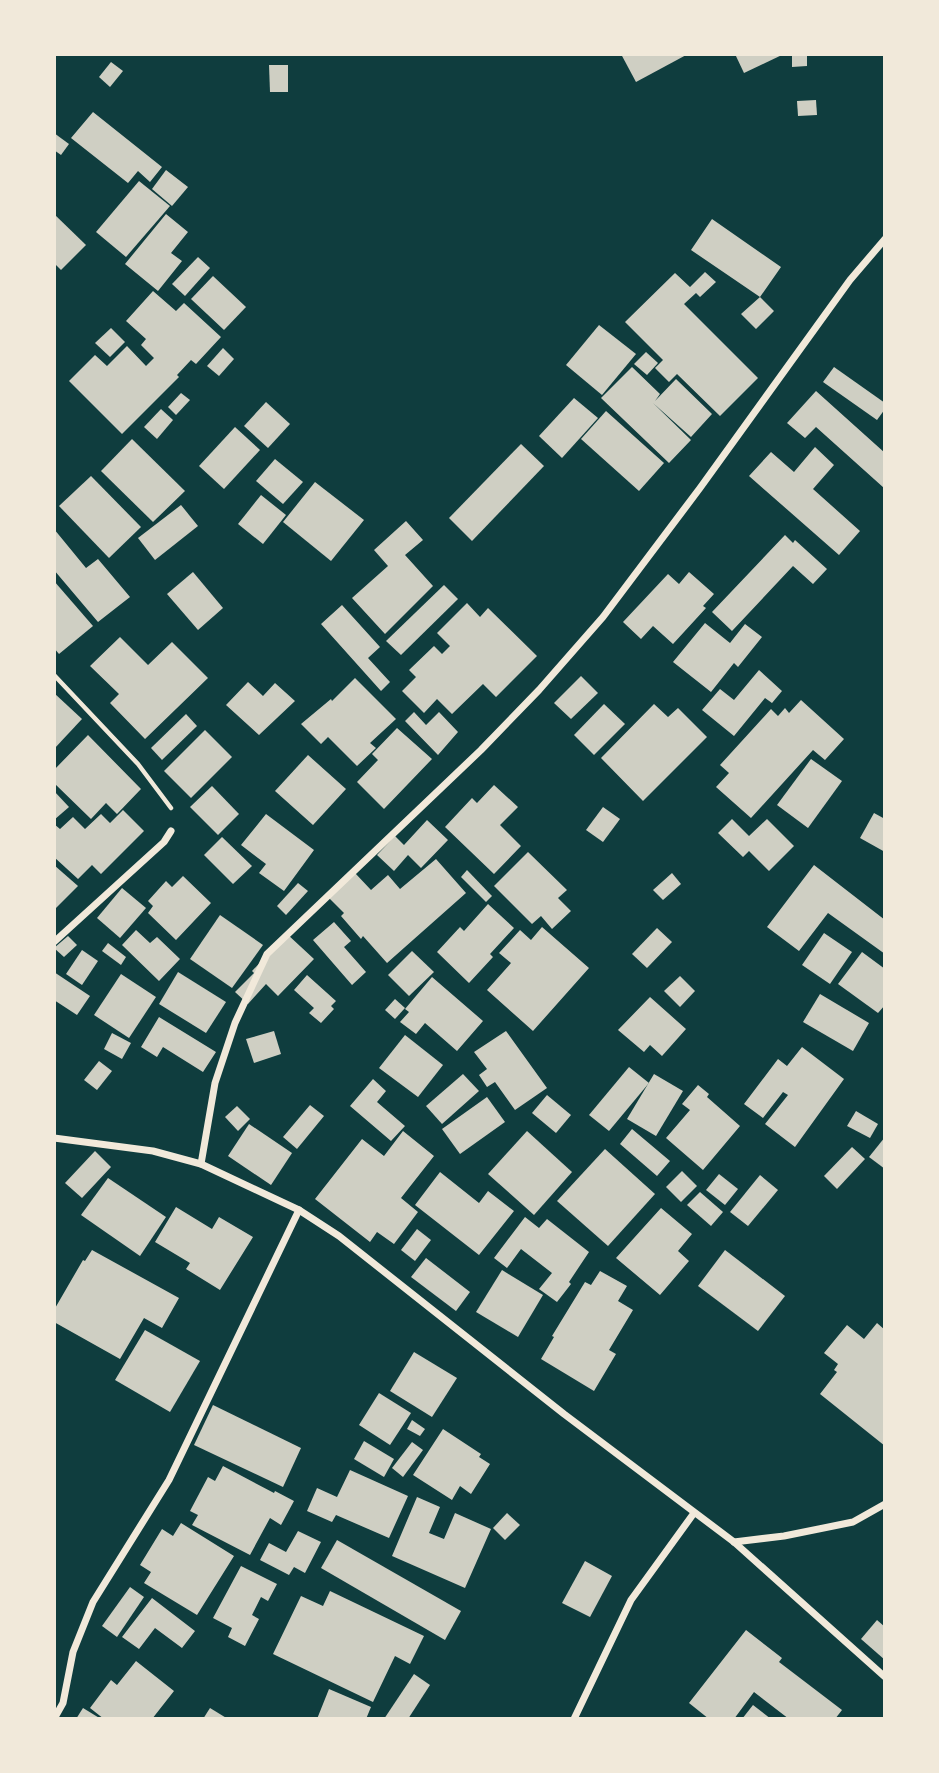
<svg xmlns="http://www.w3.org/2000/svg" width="939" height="1773" font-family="'Source Serif 4',serif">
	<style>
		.building { fill: #cfcfc3 }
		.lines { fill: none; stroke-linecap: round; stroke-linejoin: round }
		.path { stroke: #f1e9da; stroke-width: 4.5 }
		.minor { stroke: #f1e9da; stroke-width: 7 }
	</style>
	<rect width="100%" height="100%" fill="#0f3d3e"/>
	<g class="building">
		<path d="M 621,54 L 688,54 L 636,82 Z"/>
		<path d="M 735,54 L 784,54 L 744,73 Z"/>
		<path d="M 807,54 L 807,66 L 792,67 L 792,55 Z"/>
		<path d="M 111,62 L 123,71 L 110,87 L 99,77 Z"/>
		<path d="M 269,65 L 288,65 L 288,92 L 270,92 Z"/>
		<path d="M 816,100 L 817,115 L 798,116 L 797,101 Z"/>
		<path d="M 93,112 L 162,167 L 150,182 L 138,171 L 128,183 L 71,138 Z"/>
		<path d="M 54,133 L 69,144 L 61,155 L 54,150 Z"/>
		<path d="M 166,170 L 188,187 L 172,206 L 152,189 Z"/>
		<path d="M 139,181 L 170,206 L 126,257 L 96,232 Z"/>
		<path d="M 54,214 L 86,245 L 61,270 L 54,263 Z"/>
		<path d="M 166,214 L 188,232 L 171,253 L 182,261 L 158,291 L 125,264 Z"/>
		<path d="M 712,219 L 781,267 L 760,297 L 774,311 L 756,329 L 741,314 L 760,297 L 691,250 Z"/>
		<path d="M 198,257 L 210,268 L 185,296 L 172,284 Z"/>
		<path d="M 705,272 L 716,282 L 700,297 L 696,293 L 684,304 L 758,378 L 720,416 L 677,374 L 669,382 L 655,368 L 663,360 L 625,322 L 675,273 L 690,287 Z"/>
		<path d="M 213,276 L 246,307 L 224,330 L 191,299 Z"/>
		<path d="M 153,291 L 176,311 L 184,303 L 221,337 L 196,364 L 191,360 L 177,375 L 179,377 L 122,434 L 69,381 L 95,355 L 107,366 L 127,346 L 146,366 L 154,358 L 141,345 L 146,339 L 126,321 Z"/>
		<path d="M 599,325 L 636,354 L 602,395 L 566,365 Z"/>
		<path d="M 111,328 L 125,342 L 110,357 L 95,343 Z"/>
		<path d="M 223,348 L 234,359 L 219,376 L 207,366 Z"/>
		<path d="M 646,352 L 658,363 L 647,375 L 634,364 Z"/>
		<path d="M 632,367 L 660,394 L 655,401 L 676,379 L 712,414 L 691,437 L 653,403 L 691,440 L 669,463 L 601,398 Z"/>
		<path d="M 834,367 L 885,403 L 885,409 L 877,420 L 823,382 Z"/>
		<path d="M 816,391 L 885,453 L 884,488 L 816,427 L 805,438 L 787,423 Z"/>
		<path d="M 181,393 L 190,400 L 176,415 L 168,407 Z"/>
		<path d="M 574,398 L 598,418 L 562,458 L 539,436 Z"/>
		<path d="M 266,402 L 290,424 L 268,448 L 244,426 Z"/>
		<path d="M 161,409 L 173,420 L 157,439 L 144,427 Z"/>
		<path d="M 606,411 L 664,463 L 639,491 L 581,439 Z"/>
		<path d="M 235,427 L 260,450 L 224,489 L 199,466 Z"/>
		<path d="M 132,439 L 185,491 L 153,522 L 101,471 Z"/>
		<path d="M 521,444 L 544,466 L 472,541 L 449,518 Z"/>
		<path d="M 815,447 L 834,465 L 813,489 L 860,531 L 839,555 L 749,476 L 771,452 L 794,472 Z"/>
		<path d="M 275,459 L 303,482 L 283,504 L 256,481 Z"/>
		<path d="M 91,476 L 141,527 L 109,558 L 59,506 Z"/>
		<path d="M 315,482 L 364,520 L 331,561 L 283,522 Z"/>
		<path d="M 261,495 L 286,515 L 263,544 L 238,524 Z"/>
		<path d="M 181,505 L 198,526 L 155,560 L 138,538 Z"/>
		<path d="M 406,521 L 423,540 L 405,555 L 433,586 L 385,634 L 352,598 L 388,566 L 374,550 Z"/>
		<path d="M 54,529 L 86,568 L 98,559 L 130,597 L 98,622 L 54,570 Z"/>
		<path d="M 785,535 L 793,543 L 795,540 L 827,569 L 813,584 L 793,566 L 732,631 L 712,612 Z"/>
		<path d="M 193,572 L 223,608 L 198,630 L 167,594 Z"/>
		<path d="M 689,572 L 714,594 L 703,606 L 706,608 L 673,644 L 653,626 L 641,639 L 623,622 L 668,574 L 679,584 Z"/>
		<path d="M 54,581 L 93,626 L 59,654 L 54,648 Z"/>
		<path d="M 444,585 L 458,599 L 401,655 L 386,641 Z"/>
		<path d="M 467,603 L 480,617 L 488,608 L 537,656 L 496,697 L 483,684 L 452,714 L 437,699 L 424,713 L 402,691 L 416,677 L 409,670 L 434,646 L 442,654 L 450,646 L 437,633 Z"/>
		<path d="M 342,605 L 380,647 L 368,658 L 390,682 L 381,691 L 321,624 Z"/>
		<path d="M 705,623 L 730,643 L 745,624 L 762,637 L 738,667 L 734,663 L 711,692 L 673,662 Z"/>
		<path d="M 120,637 L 148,665 L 172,642 L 208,678 L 145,739 L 110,703 L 119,694 L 90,666 Z"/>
		<path d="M 759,670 L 782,691 L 772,703 L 765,698 L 734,736 L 702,710 L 720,689 L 734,700 Z"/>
		<path d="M 581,676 L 598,693 L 571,719 L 554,703 Z"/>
		<path d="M 355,678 L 396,719 L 370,743 L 376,748 L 357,766 L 328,737 L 321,744 L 301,724 L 331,699 L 332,701 Z"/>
		<path d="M 248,682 L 263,696 L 275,683 L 295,701 L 259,735 L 226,705 Z"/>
		<path d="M 54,693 L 82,719 L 54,749 Z"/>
		<path d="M 801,700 L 844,739 L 825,760 L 813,750 L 751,818 L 716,787 L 729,773 L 720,765 L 771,709 L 778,716 L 785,708 L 789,713 Z"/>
		<path d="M 604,704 L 625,724 L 594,755 L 574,735 Z"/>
		<path d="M 654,704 L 668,717 L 678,708 L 707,737 L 643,801 L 601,758 Z"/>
		<path d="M 414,712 L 426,725 L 439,712 L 458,732 L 438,755 L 405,721 Z"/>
		<path d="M 186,714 L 197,726 L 162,760 L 151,748 Z"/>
		<path d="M 397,728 L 432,759 L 384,809 L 357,782 L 378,760 L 372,754 Z"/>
		<path d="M 205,730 L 232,757 L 191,798 L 164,771 Z"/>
		<path d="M 88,735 L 141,789 L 117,814 L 106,803 L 91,819 L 54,783 L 54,770 Z"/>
		<path d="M 308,755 L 346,789 L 313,825 L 275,791 Z"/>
		<path d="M 811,759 L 842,781 L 808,828 L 777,805 Z"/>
		<path d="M 494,785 L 518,807 L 500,825 L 521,846 L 494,874 L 445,827 L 472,798 L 477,803 Z"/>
		<path d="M 212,786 L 239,814 L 218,835 L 190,807 Z"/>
		<path d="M 54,791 L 69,807 L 54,820 Z"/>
		<path d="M 603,807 L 620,819 L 603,842 L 586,830 Z"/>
		<path d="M 123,810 L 144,831 L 101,874 L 92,865 L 78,879 L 54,857 L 54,824 L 60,829 L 73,817 L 85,829 L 101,814 L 110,823 Z"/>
		<path d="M 874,813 L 885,819 L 885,852 L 860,838 Z"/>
		<path d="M 266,814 L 314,850 L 284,891 L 259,873 L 266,864 L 241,845 Z"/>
		<path d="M 732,819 L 749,836 L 767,819 L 794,846 L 769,871 L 749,851 L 743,857 L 718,833 Z"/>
		<path d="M 427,820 L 448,840 L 421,868 L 408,855 L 394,871 L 377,855 L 395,836 L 404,845 Z"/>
		<path d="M 222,837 L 252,866 L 233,884 L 204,855 Z"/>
		<path d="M 528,852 L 567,890 L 558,898 L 571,911 L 552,929 L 541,916 L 532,924 L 494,886 Z"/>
		<path d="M 436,859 L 466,893 L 387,963 L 363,936 L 361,939 L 341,916 L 344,913 L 328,897 L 355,873 L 371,890 L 388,875 L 400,889 Z"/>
		<path d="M 54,865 L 78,886 L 54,910 Z"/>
		<path d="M 814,865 L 885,920 L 885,954 L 828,913 L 799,951 L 767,927 Z"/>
		<path d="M 467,870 L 492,896 L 486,902 L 461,877 Z"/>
		<path d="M 672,873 L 681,884 L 663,900 L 653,890 Z"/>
		<path d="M 183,876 L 211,903 L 176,940 L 148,913 L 153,906 L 148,901 L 166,881 L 172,887 Z"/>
		<path d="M 298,883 L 308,891 L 286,915 L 277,906 Z"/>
		<path d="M 122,888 L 146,908 L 120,938 L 97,918 Z"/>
		<path d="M 488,904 L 514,928 L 490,954 L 493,957 L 469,983 L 437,952 L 460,927 L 464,931 Z"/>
		<path d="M 220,915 L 263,945 L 232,988 L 190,959 Z"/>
		<path d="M 334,922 L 351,941 L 344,947 L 366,972 L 352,985 L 313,940 Z"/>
		<path d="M 542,927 L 589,968 L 533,1031 L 487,990 L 511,963 L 499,953 L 520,930 L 531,940 Z"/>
		<path d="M 657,928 L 672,942 L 647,968 L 632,954 Z"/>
		<path d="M 136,930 L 150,943 L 157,937 L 180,959 L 159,981 L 122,945 Z"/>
		<path d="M 824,933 L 852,952 L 830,984 L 802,965 Z"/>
		<path d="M 287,934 L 314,959 L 278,996 L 266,984 L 248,1004 L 235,992 L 254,973 L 252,971 Z"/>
		<path d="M 68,936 L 77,945 L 64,957 L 54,948 Z"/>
		<path d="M 108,943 L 126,957 L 121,965 L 102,951 Z"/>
		<path d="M 82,950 L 98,961 L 82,985 L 66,974 Z"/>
		<path d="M 412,951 L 434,972 L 409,996 L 388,975 Z"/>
		<path d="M 862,952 L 885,969 L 885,1005 L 878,1013 L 838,984 Z"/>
		<path d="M 54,972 L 90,996 L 77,1015 L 54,1000 Z"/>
		<path d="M 178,972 L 226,1002 L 206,1033 L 159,1004 Z"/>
		<path d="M 121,974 L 156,997 L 129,1038 L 94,1015 Z"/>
		<path d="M 307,975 L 336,1001 L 331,1006 L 334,1009 L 321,1023 L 309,1013 L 314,1008 L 294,990 Z"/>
		<path d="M 680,976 L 695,991 L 680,1007 L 664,991 Z"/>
		<path d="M 432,977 L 483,1021 L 457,1051 L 425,1023 L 416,1034 L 400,1022 L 409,1012 L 405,1009 Z"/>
		<path d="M 820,994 L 869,1023 L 853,1051 L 803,1022 Z"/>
		<path d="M 650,997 L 686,1029 L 662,1056 L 650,1045 L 644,1052 L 618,1030 Z"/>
		<path d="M 395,999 L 405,1008 L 395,1019 L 385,1010 Z"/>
		<path d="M 159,1017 L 216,1052 L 203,1072 L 163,1047 L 157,1057 L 141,1047 Z"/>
		<path d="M 274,1031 L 281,1054 L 254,1063 L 246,1039 Z"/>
		<path d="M 506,1031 L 547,1088 L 515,1110 L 495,1082 L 487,1087 L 479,1075 L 487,1069 L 474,1052 Z"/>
		<path d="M 112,1033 L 131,1043 L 122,1059 L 104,1049 Z"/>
		<path d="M 405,1035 L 443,1065 L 418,1097 L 379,1068 Z"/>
		<path d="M 802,1047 L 844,1079 L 795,1147 L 765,1124 L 788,1095 L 783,1092 L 763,1118 L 744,1104 L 778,1059 L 787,1066 Z"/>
		<path d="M 99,1061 L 112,1071 L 97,1090 L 84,1080 Z"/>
		<path d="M 629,1067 L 649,1083 L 609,1131 L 589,1115 Z"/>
		<path d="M 463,1074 L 479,1091 L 442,1124 L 426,1106 Z"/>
		<path d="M 654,1074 L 683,1091 L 656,1136 L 627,1119 Z"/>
		<path d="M 373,1079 L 386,1091 L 377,1102 L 405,1126 L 391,1141 L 350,1106 Z"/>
		<path d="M 698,1085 L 709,1094 L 707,1097 L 740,1126 L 703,1170 L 666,1138 L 690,1110 L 682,1104 Z"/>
		<path d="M 547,1095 L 571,1115 L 556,1133 L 532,1113 Z"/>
		<path d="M 487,1097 L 505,1122 L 460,1154 L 442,1129 Z"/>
		<path d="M 310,1105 L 324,1116 L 297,1149 L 283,1137 Z"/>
		<path d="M 237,1106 L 250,1119 L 238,1131 L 225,1117 Z"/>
		<path d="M 856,1111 L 878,1124 L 870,1138 L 847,1126 Z"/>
		<path d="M 249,1124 L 292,1153 L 271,1185 L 228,1156 Z"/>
		<path d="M 632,1129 L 670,1161 L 657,1176 L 620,1144 Z"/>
		<path d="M 403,1131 L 434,1156 L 401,1198 L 418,1212 L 394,1244 L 377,1232 L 370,1242 L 315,1199 L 362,1139 L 384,1156 Z"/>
		<path d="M 527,1131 L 572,1172 L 534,1215 L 488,1174 Z"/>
		<path d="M 885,1137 L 885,1169 L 869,1157 Z"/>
		<path d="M 852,1147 L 865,1159 L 837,1189 L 824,1176 Z"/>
		<path d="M 605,1149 L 655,1194 L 608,1246 L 557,1201 Z"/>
		<path d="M 95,1151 L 111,1167 L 82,1198 L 65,1183 Z"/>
		<path d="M 682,1171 L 697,1186 L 681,1202 L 666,1187 Z"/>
		<path d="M 440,1172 L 479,1203 L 488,1191 L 514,1211 L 479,1255 L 415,1205 Z"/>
		<path d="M 719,1174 L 738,1189 L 725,1205 L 706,1190 Z"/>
		<path d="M 760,1175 L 778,1190 L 748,1226 L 730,1212 Z"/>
		<path d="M 108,1178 L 166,1217 L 140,1256 L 81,1215 Z"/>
		<path d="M 700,1192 L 723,1212 L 711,1226 L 687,1205 Z"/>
		<path d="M 176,1207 L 212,1229 L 219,1217 L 253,1237 L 220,1290 L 186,1269 L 190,1263 L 155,1242 Z"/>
		<path d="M 661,1208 L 692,1234 L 678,1251 L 689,1261 L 660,1295 L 616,1258 Z"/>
		<path d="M 525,1217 L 539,1228 L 547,1219 L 589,1252 L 569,1282 L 571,1284 L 557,1302 L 539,1289 L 552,1273 L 521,1249 L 507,1268 L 494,1258 Z"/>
		<path d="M 417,1229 L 431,1240 L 415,1261 L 401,1250 Z"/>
		<path d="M 92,1250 L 179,1298 L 162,1328 L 144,1318 L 120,1359 L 54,1322 L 54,1310 L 83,1260 L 85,1261 Z"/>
		<path d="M 725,1250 L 785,1296 L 758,1331 L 698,1286 Z"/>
		<path d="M 426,1258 L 470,1292 L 456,1311 L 411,1277 Z"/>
		<path d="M 502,1270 L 543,1295 L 518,1337 L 476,1312 Z"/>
		<path d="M 600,1271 L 627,1286 L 618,1301 L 633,1310 L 609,1350 L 616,1354 L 594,1391 L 541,1359 L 554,1337 L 552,1336 L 585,1282 L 591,1285 Z"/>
		<path d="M 877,1323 L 885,1330 L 885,1446 L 820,1394 L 837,1372 L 834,1370 L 838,1364 L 824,1353 L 847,1325 L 864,1339 Z"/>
		<path d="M 145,1330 L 200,1361 L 170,1412 L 115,1380 Z"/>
		<path d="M 414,1352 L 457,1378 L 432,1417 L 390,1391 Z"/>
		<path d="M 379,1393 L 411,1413 L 390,1445 L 359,1425 Z"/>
		<path d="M 213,1405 L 301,1448 L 283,1487 L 194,1445 Z"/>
		<path d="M 412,1420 L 425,1429 L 420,1436 L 407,1429 Z"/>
		<path d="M 443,1429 L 481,1454 L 479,1457 L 490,1464 L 471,1494 L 460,1486 L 452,1500 L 413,1475 Z"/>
		<path d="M 364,1441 L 394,1459 L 384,1477 L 354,1459 Z"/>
		<path d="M 412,1442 L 423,1450 L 403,1477 L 392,1468 Z"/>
		<path d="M 223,1466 L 274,1493 L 275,1491 L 294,1501 L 281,1525 L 270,1518 L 250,1555 L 192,1525 L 198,1515 L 190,1511 L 208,1477 L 215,1481 Z"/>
		<path d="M 350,1470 L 408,1496 L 389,1538 L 336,1515 L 332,1522 L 307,1511 L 317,1488 L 337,1497 Z"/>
		<path d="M 417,1497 L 440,1507 L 429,1533 L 444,1539 L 455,1513 L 491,1529 L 465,1588 L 392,1556 Z"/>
		<path d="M 507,1513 L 520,1525 L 505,1540 L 493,1528 Z"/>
		<path d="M 181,1523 L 234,1556 L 197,1615 L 144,1583 L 151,1572 L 140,1565 L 162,1529 L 173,1536 Z"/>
		<path d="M 298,1531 L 321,1542 L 305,1573 L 294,1567 L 289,1575 L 260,1560 L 269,1543 L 286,1552 Z"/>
		<path d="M 337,1540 L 461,1611 L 445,1640 L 321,1568 Z"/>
		<path d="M 585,1561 L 612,1576 L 590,1617 L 562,1603 Z"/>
		<path d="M 241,1566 L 277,1584 L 268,1601 L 261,1597 L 252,1615 L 259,1619 L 245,1646 L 228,1637 L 232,1628 L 213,1618 Z"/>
		<path d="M 130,1587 L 144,1597 L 117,1637 L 102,1626 Z"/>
		<path d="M 330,1591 L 424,1636 L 410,1664 L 395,1656 L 373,1702 L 273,1654 L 301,1596 L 323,1606 Z"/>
		<path d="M 152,1598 L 195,1631 L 182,1648 L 155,1628 L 139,1649 L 122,1637 Z"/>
		<path d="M 877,1620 L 885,1627 L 885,1660 L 861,1639 Z"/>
		<path d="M 746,1630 L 782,1658 L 779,1662 L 842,1710 L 835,1719 L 789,1719 L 754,1692 L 734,1719 L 709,1719 L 689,1703 Z"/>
		<path d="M 136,1661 L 174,1691 L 152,1719 L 104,1719 L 90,1708 L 111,1680 L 117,1685 Z"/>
		<path d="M 414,1674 L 430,1685 L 408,1719 L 384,1719 Z"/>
		<path d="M 329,1689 L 371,1707 L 366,1719 L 317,1719 Z"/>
		<path d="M 753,1705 L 771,1719 L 742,1719 Z"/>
		<path d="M 83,1708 L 101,1719 L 76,1719 Z"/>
		<path d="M 210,1708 L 228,1719 L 203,1719 Z"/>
	</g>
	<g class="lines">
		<path class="path" d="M 54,675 L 138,764 L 171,808"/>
		<g class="minor">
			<path d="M 54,942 L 164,842 L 171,831"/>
			<path d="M 54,1138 L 153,1151 L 201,1164 L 299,1210 L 339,1236 L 564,1414 L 734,1542 L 885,1677"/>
			<path d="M 201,1164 L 215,1083 L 235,1023 L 267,954 L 481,750 L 539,690 L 603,617 L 700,488 L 850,280 L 885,239"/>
			<path d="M 734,1542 L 784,1536 L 853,1522 L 885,1504"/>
			<path d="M 54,1719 L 63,1703 L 73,1652 L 93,1602 L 169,1480 L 299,1210"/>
			<path d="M 574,1719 L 631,1600 L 694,1513"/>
		</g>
	</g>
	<rect width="939" height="1773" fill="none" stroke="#f1e9da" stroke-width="112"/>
</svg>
